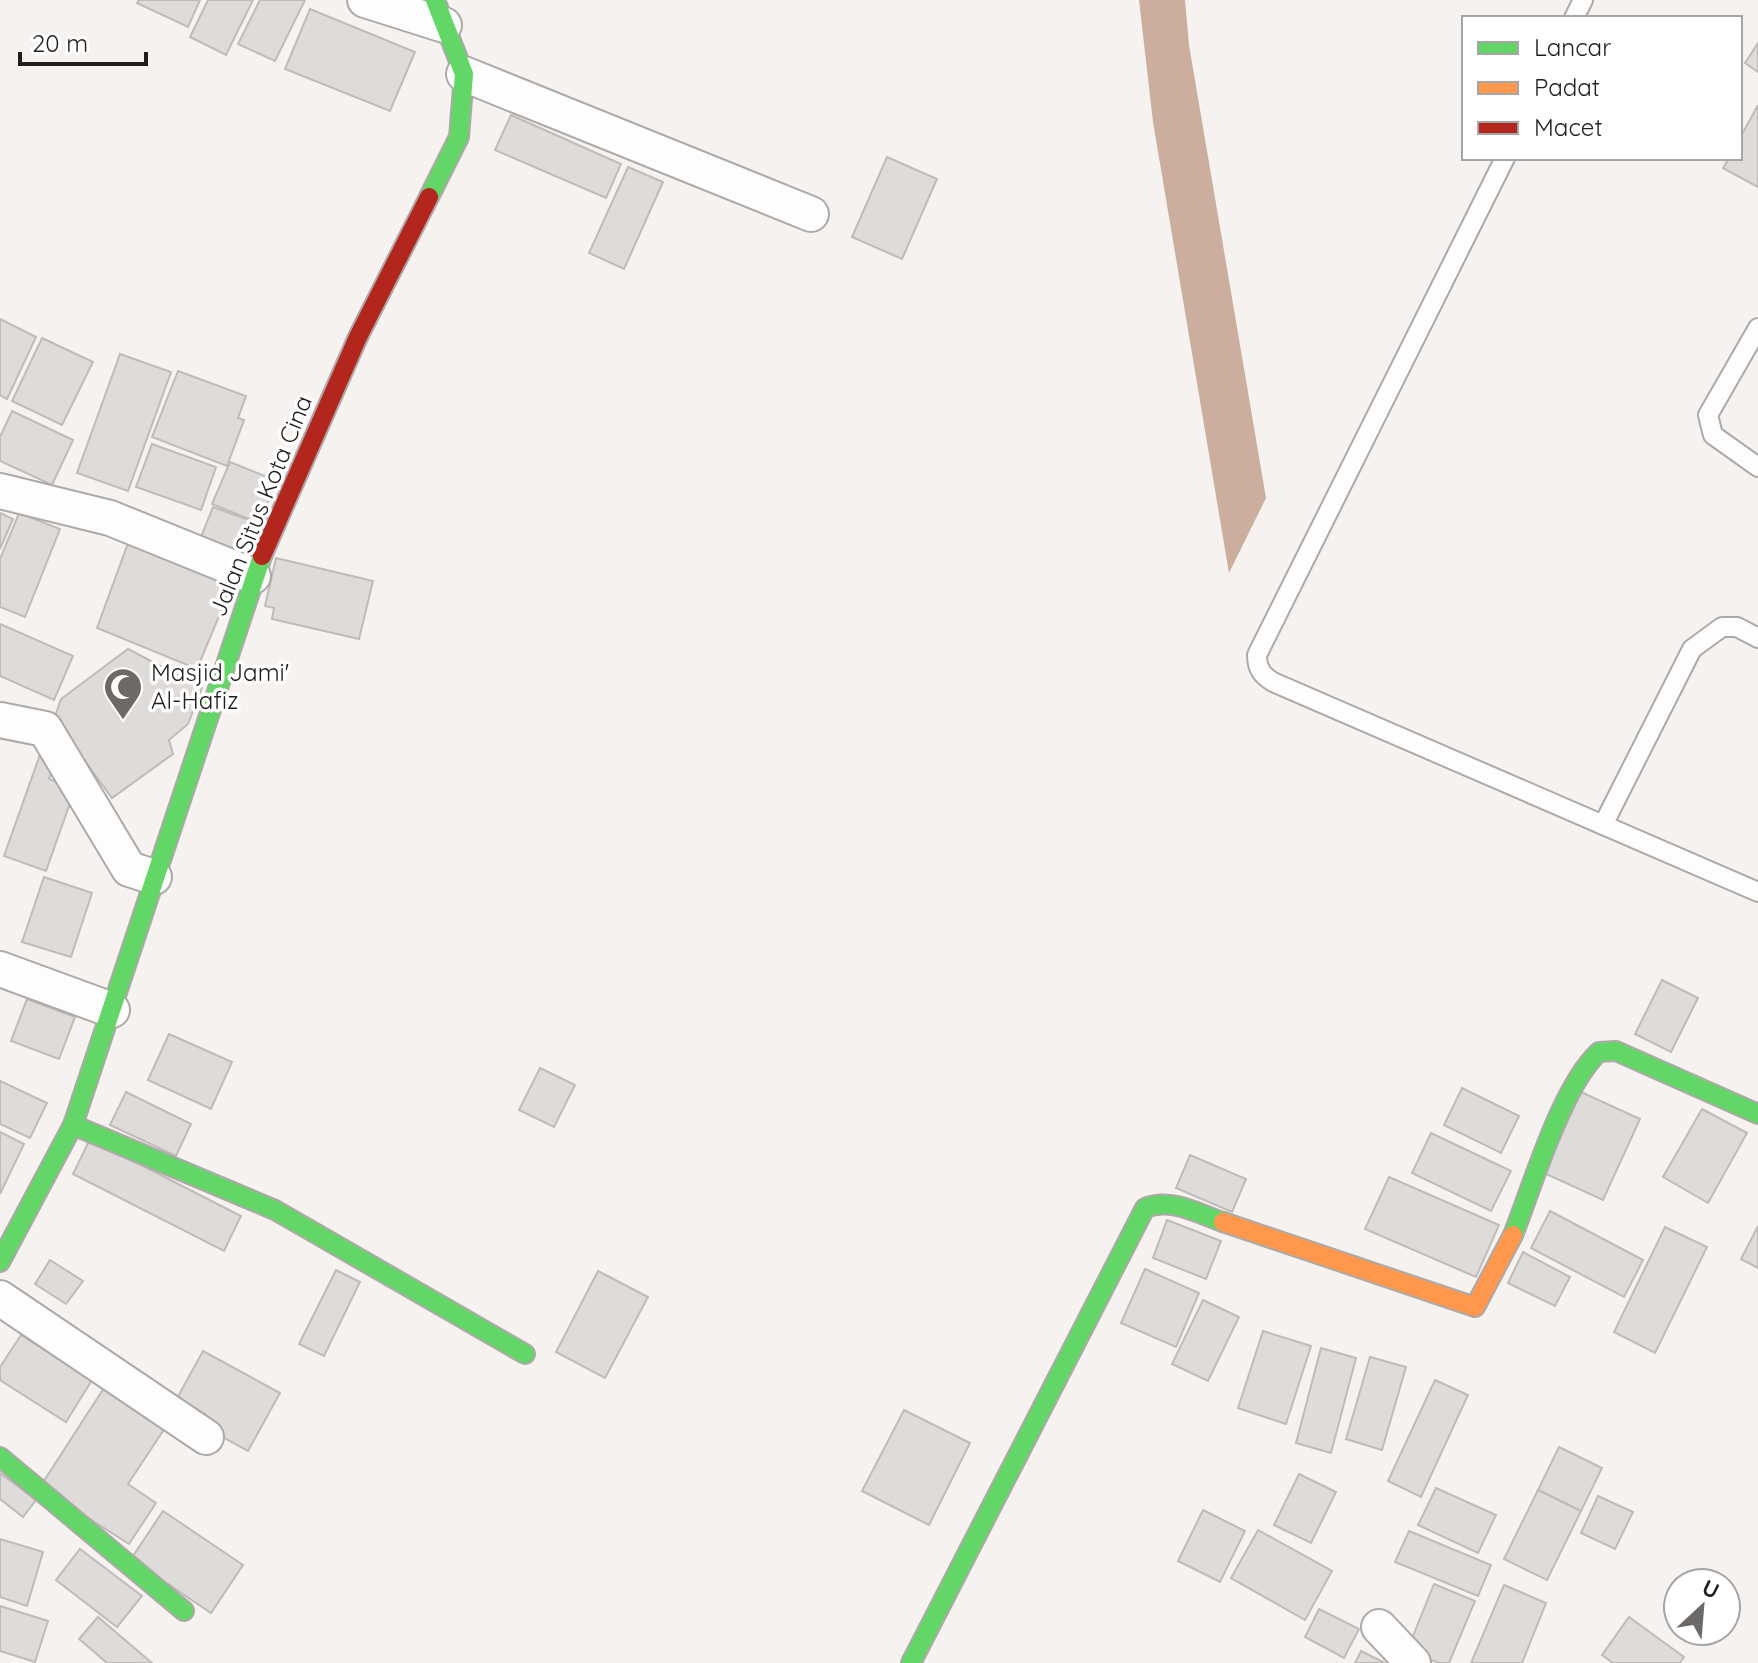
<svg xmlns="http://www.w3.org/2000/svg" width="1758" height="1663" font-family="Quicksand,sans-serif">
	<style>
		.water { fill: #cbae9d }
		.building { fill: #dedbd9; stroke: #bebcba; stroke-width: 2 }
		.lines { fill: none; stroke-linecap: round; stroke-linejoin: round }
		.lane-casing { stroke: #aca9a7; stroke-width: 22 }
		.street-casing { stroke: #aca9a7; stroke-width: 38 }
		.fast-casing { stroke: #aca9a7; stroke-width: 22 }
		.slow-casing { stroke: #aca9a7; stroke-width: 22 }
		.jam-casing { stroke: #aca9a7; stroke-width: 22 }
		.lane { stroke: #fefdfd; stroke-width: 18 }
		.street { stroke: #fefdfd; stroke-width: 34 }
		.fast { stroke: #63d668; stroke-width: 18 }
		.slow { stroke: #ff974d; stroke-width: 18 }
		.jam { stroke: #b3261e; stroke-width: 18 }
		.labels { text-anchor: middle; stroke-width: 7; stroke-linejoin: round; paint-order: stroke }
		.street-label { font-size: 24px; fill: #211f1d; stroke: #fff }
		.poi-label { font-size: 24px; fill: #211f1d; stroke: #fff; text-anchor: start }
	</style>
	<rect width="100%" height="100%" fill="#f6f2f0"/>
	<path class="water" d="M 1139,0 L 1185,0 L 1189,45 L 1266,498 L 1229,573 L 1153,122 Z"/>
	<g class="building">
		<path d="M 139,0 L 200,0 L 188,27 L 137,3 Z"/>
		<path d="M 208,0 L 253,0 L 226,55 L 190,37 Z"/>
		<path d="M 260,0 L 305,0 L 275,61 L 238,44 Z"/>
		<path d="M 310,9 L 415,52 L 390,111 L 285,69 Z"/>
		<path d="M 1758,43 L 1758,72 L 1745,63 Z"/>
		<path d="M 1758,105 L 1758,187 L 1723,168 L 1729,158 L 1740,158 L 1740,138 Z"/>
		<path d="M 511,115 L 621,164 L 606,198 L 495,150 Z"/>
		<path d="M 887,157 L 937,179 L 902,259 L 852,237 Z"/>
		<path d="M 628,167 L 663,182 L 624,269 L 589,253 Z"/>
		<path d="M 0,319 L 36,337 L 7,399 L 0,395 Z"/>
		<path d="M 42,338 L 93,362 L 62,425 L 12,401 Z"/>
		<path d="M 120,354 L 171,372 L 128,491 L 77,473 Z"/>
		<path d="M 178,371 L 246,396 L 238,418 L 244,420 L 227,466 L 152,437 Z"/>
		<path d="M 12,411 L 73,440 L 52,485 L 0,461 L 0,437 Z"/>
		<path d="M 152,444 L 216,467 L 201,510 L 136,487 Z"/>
		<path d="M 230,462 L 277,481 L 259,523 L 212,504 Z"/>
		<path d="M 213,507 L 257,523 L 243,559 L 199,542 Z"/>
		<path d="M 0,513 L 13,519 L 0,549 Z"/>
		<path d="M 19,513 L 60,529 L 25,617 L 0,607 L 0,559 Z"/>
		<path d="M 131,535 L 235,578 L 197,669 L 97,628 Z"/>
		<path d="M 276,558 L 373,581 L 359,639 L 272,619 L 274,608 L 265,606 Z"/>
		<path d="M 0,624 L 73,656 L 54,700 L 0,676 Z"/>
		<path d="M 128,649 L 202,688 L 188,724 L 169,740 L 173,754 L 112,798 L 54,719 L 61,699 Z"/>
		<path d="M 42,749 L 58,754 L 49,779 L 75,789 L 46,871 L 4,856 Z"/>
		<path d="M 44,877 L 92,893 L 71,957 L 22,942 Z"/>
		<path d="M 1662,980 L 1698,998 L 1671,1052 L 1635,1034 Z"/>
		<path d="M 27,999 L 75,1017 L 59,1059 L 11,1041 Z"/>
		<path d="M 169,1034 L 232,1062 L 211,1109 L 148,1080 Z"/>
		<path d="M 540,1068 L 575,1085 L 554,1127 L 519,1110 Z"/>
		<path d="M 0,1081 L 47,1103 L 30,1138 L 0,1124 Z"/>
		<path d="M 1462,1088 L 1519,1116 L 1501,1153 L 1444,1125 Z"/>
		<path d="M 126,1092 L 191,1124 L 176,1156 L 110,1125 Z"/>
		<path d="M 1581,1092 L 1640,1119 L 1603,1200 L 1544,1173 Z"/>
		<path d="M 1702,1109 L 1747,1133 L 1708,1203 L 1663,1177 Z"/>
		<path d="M 0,1132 L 24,1144 L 0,1194 Z"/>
		<path d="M 1431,1133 L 1511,1171 L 1491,1211 L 1412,1173 Z"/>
		<path d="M 90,1139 L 241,1216 L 224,1251 L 73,1174 Z"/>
		<path d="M 1190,1155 L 1246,1179 L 1232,1212 L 1176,1188 Z"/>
		<path d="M 1389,1177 L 1499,1225 L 1476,1277 L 1365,1229 Z"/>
		<path d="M 1550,1211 L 1643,1260 L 1624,1297 L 1531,1248 Z"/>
		<path d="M 1167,1220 L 1221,1241 L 1206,1279 L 1153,1258 Z"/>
		<path d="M 1758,1226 L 1758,1268 L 1741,1259 Z"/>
		<path d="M 1665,1227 L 1707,1247 L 1655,1353 L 1614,1332 Z"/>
		<path d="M 1523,1252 L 1570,1277 L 1555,1306 L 1508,1283 Z"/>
		<path d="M 50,1260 L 83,1281 L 66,1304 L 35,1284 Z"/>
		<path d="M 1145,1269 L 1199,1293 L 1176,1347 L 1121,1323 Z"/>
		<path d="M 336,1270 L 360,1282 L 324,1356 L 299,1344 Z"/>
		<path d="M 598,1271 L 648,1297 L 605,1378 L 556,1352 Z"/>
		<path d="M 1203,1300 L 1239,1317 L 1208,1381 L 1172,1364 Z"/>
		<path d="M 1263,1331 L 1311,1346 L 1286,1424 L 1238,1408 Z"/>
		<path d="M 21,1335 L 92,1380 L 66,1422 L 0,1380 L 0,1367 Z"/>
		<path d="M 1321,1348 L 1356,1358 L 1331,1453 L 1296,1443 Z"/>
		<path d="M 203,1351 L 280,1393 L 248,1451 L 171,1409 Z"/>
		<path d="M 1370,1357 L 1406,1367 L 1382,1450 L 1346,1439 Z"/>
		<path d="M 1435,1380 L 1468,1395 L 1421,1497 L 1388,1481 Z"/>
		<path d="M 104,1388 L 165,1428 L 128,1484 L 156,1503 L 129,1544 L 40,1487 Z"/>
		<path d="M 904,1410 L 970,1443 L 929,1525 L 862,1491 Z"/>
		<path d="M 1559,1447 L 1602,1468 L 1581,1511 L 1538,1490 Z"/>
		<path d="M 0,1473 L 36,1500 L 23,1517 L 0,1499 Z"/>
		<path d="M 1299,1474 L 1336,1492 L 1311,1543 L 1274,1525 Z"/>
		<path d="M 1436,1488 L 1496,1515 L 1478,1553 L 1418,1525 Z"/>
		<path d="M 1538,1490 L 1581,1511 L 1547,1580 L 1504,1559 Z"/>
		<path d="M 1598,1496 L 1633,1512 L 1615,1549 L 1581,1533 Z"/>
		<path d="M 1203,1510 L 1245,1531 L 1220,1582 L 1178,1561 Z"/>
		<path d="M 163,1511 L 243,1565 L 211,1613 L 131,1559 Z"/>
		<path d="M 1258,1530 L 1332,1571 L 1305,1620 L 1231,1578 Z"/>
		<path d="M 1409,1531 L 1491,1565 L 1478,1596 L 1395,1562 Z"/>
		<path d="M 0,1539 L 43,1552 L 27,1606 L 0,1597 Z"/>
		<path d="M 80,1549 L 142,1596 L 117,1627 L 56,1580 Z"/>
		<path d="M 1434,1584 L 1475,1601 L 1449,1663 L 1439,1663 L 1407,1651 Z"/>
		<path d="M 1504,1585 L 1546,1603 L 1522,1663 L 1471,1663 Z"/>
		<path d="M 0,1606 L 48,1621 L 35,1662 L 0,1651 Z"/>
		<path d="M 1319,1609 L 1359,1629 L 1344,1658 L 1305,1637 Z"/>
		<path d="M 98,1617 L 152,1663 L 107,1663 L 79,1639 Z"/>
		<path d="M 1629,1617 L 1684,1657 L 1680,1663 L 1613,1663 L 1602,1655 Z"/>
		<path d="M 1361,1651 L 1385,1663 L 1355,1663 Z"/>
	</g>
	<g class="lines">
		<defs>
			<g id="lane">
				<path d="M 1574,18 L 1583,0"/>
				<path d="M 1505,158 L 1257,655 C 1257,669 1262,675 1273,682 L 1758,892"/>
				<path d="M 1758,328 L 1708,415 L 1713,435 L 1758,467"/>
				<path d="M 1603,825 L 1692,649 L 1722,627 L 1737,627 L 1758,638"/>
			</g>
			<g id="street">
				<path d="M 365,0 L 444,25"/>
				<path d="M 464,74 L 811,214"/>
				<path d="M 0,491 L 110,518 L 253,576"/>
				<path d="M 0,720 L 45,729 L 129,869 L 154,877"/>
				<path d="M 0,969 L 112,1010"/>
				<path d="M 0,1298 L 206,1437"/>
				<path d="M 1379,1627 L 1413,1663"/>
			</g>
			<g id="fast">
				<path d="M 429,197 L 459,137 L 464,74 L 435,0"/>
				<path d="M 73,1125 L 275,1210 L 525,1354"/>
				<path d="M 1513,1235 C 1533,1185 1561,1087 1599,1052 L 1616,1051 L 1758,1114"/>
				<path d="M 0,1262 L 73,1125 L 262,556"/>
				<path d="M 0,1457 L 184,1611"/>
				<path d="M 911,1663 L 1145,1208 C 1170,1197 1199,1214 1223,1222"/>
			</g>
			<path id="slow" d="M 1223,1222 L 1475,1307 L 1513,1235"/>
			<path id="jam" d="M 262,556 L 358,337 L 429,197"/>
		</defs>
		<use href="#lane" class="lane-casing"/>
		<use href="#street" class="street-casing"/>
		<use href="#fast" class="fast-casing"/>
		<use href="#slow" class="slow-casing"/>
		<use href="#jam" class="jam-casing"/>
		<use href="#lane" class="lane"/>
		<use href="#street" class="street"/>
		<use href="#fast" class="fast"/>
		<use href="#slow" class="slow"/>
		<use href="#jam" class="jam"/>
	</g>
	<defs>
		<symbol id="mosque-pin" viewBox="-11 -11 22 30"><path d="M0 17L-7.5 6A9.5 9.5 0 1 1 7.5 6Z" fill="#6c6967" stroke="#fff"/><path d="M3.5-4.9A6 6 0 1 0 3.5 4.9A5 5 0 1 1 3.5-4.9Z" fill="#fff"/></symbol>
	</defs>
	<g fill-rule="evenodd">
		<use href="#mosque-pin" x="101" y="665" width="44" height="60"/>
	</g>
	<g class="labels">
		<g class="street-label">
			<text transform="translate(261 506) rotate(-68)" y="8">Jalan Situs Kota Cina</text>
		</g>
		<g class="poi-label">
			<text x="151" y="681">Masjid Jami'<tspan x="151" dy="28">Al-Hafiz</tspan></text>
		</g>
	</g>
	<rect x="1462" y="16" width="280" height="144" fill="#ffffff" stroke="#a6a5a5" stroke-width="2"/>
	<rect x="1478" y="42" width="40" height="12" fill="#63d668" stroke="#a6a5a5" stroke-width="2"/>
	<text x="1534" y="56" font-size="24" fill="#211f1d">Lancar</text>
	<rect x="1478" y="82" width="40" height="12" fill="#ff974d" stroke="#a6a5a5" stroke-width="2"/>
	<text x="1534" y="96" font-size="24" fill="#211f1d">Padat</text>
	<rect x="1478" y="122" width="40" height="12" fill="#b3261e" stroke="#a6a5a5" stroke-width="2"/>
	<text x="1534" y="136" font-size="24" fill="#211f1d">Macet</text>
	<g transform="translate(1702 1607) rotate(26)"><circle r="38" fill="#ffffff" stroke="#a6a5a5" stroke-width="2"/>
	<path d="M0-6L14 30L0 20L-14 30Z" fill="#6c6967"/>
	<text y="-12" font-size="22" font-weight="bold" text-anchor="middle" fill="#211f1d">U</text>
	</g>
	<path d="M20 52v12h126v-12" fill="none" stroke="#211f1d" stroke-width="4"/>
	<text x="32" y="52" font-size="24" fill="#211f1d" stroke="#ffffff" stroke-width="6" paint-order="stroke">20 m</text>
</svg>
